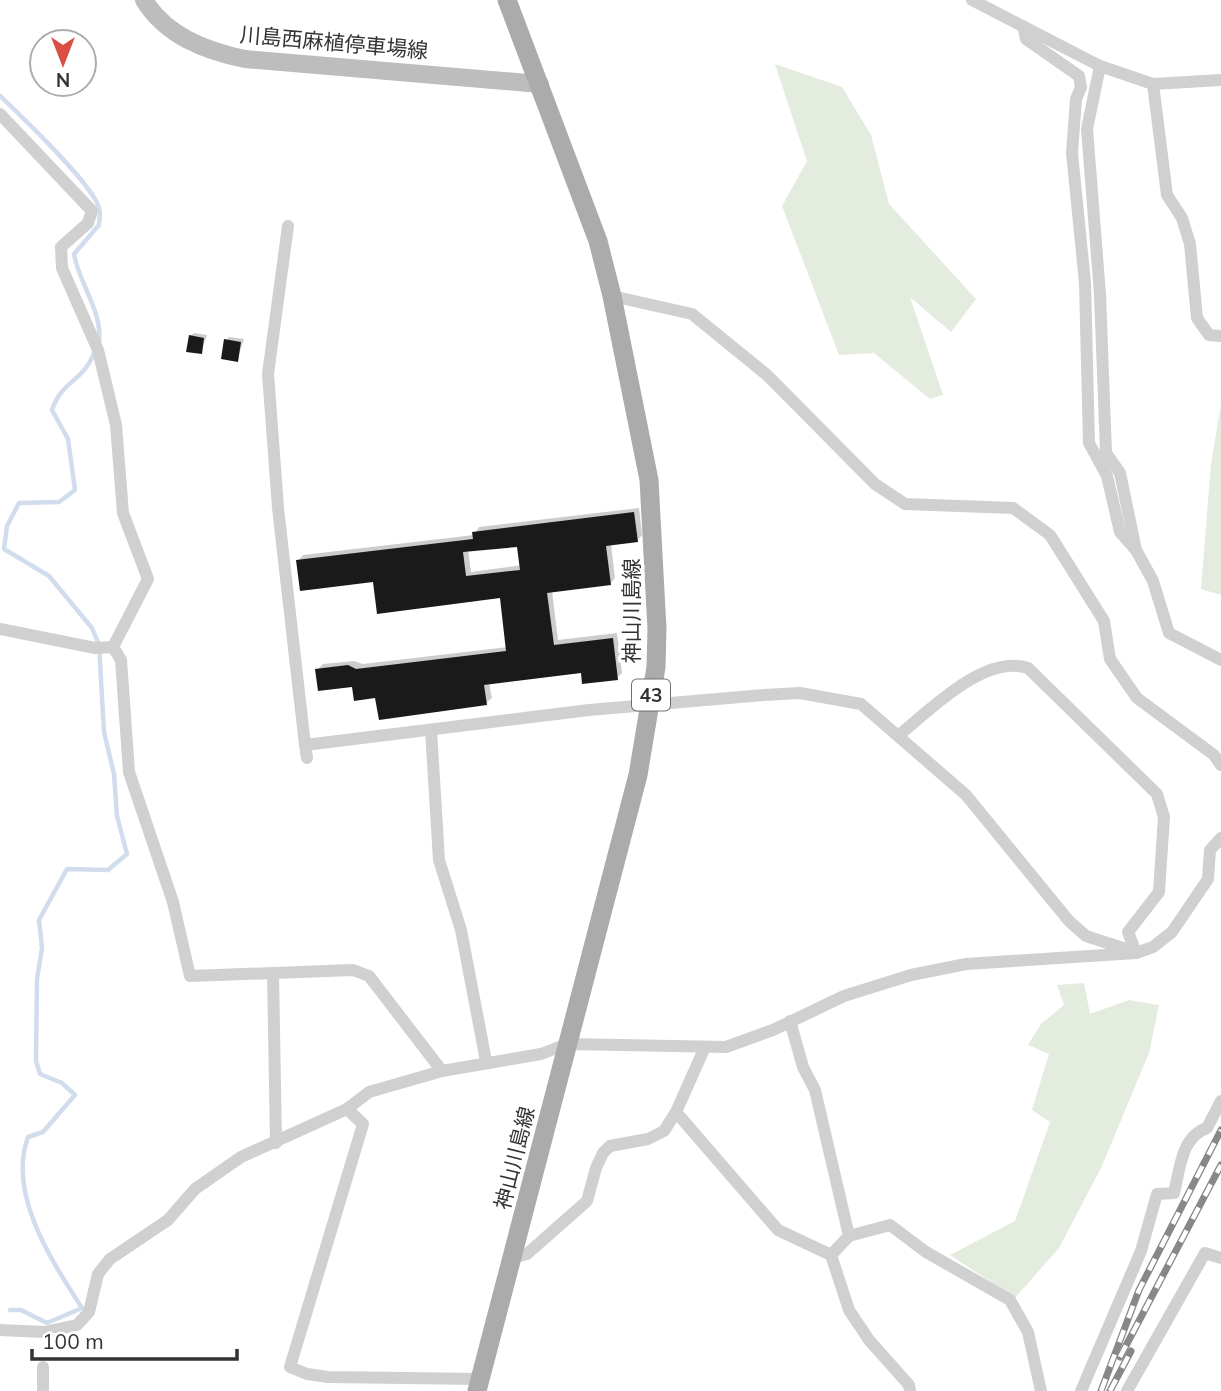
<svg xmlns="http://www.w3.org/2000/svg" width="1221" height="1391" font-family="Mulish,'Noto Sans JP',sans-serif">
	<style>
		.green { fill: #e4ebdf }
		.shadow { fill: #0003; fill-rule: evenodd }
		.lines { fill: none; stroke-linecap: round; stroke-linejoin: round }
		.stream { stroke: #d1ddec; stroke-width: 4.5 }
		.building { fill: #1a1a1a; fill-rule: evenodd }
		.street { stroke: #d0d0d0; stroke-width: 12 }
		.secondary { stroke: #bdbdbd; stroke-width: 18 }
		.primary { stroke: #ababab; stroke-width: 19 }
		.rail-casing { stroke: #888; stroke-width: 7 }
		.rail { stroke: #fff; stroke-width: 4.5; stroke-dasharray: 13; stroke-linecap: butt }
		.labels { text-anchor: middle; stroke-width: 7; stroke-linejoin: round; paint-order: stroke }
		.shield { fill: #fff; stroke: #707070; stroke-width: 2 }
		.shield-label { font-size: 19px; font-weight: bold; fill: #333 }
		.street-label { font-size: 21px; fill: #333; stroke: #fff }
	</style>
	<rect width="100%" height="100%" fill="#fff"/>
	<g class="green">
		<path d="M 775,64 L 842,87 L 871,135 L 889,204 L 976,299 L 951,332 L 910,297 L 943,395 L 930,399 L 874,353 L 839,355 L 782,206 L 807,161 Z"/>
		<path d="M 1221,404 L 1221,595 L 1201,589 L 1211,464 Z"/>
		<path d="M 1084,983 L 1090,1014 L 1129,1000 L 1159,1005 L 1149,1053 L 1102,1166 L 1059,1248 L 1015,1298 L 950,1255 L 1015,1221 L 1050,1122 L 1032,1110 L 1049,1054 L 1028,1045 L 1041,1024 L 1064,1005 L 1057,985 Z"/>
	</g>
	<g class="shadow">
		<path d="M 194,333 L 207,335 L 201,352 L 190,336 Z"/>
		<path d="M 229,337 L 244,339 L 237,360 L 226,340 Z"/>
		<path d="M 639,508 L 642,535 L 637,541 L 611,544 L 615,578 L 610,584 L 552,591 L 558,640 L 617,633 L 622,673 L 617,678 L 582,672 L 489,683 L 492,698 L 486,703 L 377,696 L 317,670 L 323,664 L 354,661 L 363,664 L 508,647 L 501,596 L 374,580 L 298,561 L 303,555 L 474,535 L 479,527 ZM 519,545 L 522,565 L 471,572 L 468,550 Z"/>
	</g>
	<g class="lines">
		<g class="stream">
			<path d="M 0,96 C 20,115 93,185 99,208 C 101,213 99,220 99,225 L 74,254 C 79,284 103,312 99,342"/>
			<path d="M 10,1310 L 21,1310 L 47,1323 L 82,1308 C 52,1261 7,1194 28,1137 L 43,1132 L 75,1095 L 62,1083 L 40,1074 L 36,1061 L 37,979 L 42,948 L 39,920 L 67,869 L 108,870 L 127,854 L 117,816 L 114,774 L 104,732 L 99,645 L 92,628 L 49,576 L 4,549 L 7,526 L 19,503 L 59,502 L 75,490 L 68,439 L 52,410 C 62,380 83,382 94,353"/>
		</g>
	</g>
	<g class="building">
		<path d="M 189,335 L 204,338 L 202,354 L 186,352 Z"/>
		<path d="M 224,339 L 241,342 L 238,362 L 221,359 Z"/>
		<path d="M 634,512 L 638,542 L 606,546 L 611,585 L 547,593 L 554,645 L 613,638 L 618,680 L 582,684 L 581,673 L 484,685 L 487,705 L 379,720 L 375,698 L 354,701 L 352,687 L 318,691 L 315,669 L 348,665 L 356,669 L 506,651 L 500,598 L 377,614 L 373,582 L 300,591 L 296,560 L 473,539 L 472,532 ZM 517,547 L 520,570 L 466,576 L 463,552 Z"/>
	</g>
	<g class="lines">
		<g class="street">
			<path d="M 972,0 L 1100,66 L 1153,84 L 1221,80"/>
			<path d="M 1023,26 L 1026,39 L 1079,76 L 1081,87 L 1076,99 L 1072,153 L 1085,283 L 1089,443 L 1107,476 L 1120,532 L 1135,549"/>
			<path d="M 1100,66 L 1087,129 L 1100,294 L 1106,453 L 1120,473 L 1136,550 L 1153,581 L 1169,633 L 1221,660"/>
			<path d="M 1153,84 L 1167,195 L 1182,218 L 1190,244 L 1197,318 L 1209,335 L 1221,336"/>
			<path d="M 0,114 L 92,211 L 88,223 L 61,247 L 62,268 L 98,350 L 116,425 L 123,513 L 148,579 L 113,647"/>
			<path d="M 288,226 L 268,374 L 278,508 L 305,745"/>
			<path d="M 612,296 L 692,314 L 767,375 L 875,484 L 905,504 L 1013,508 L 1050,535 L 1104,621 L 1110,659 L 1137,698 L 1214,755 L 1221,765"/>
			<path d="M 0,629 L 95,648 L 113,647"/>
			<path d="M 113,647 L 121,660 L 129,772 L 173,902 L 190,976 L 353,970 L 369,976 L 442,1071"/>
			<path d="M 431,730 L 439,860 L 461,930 L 486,1061"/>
			<path d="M 898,736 C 930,710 984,654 1028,668 L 1157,794 L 1164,817 L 1159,892 L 1128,932 L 1136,953"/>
			<path d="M 307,758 L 305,745 L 589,710 L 764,695 L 800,693 L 861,704 L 966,795 L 1069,921 L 1086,936 L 1132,951"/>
			<path d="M 273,974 L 276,1143"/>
			<path d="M 790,1021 L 803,1067 L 815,1090 L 849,1236"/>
			<path d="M 347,1109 L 363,1124 L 290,1367 L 307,1374 L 328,1377 L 481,1379"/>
			<path d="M 676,1112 L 778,1230 L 831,1255 L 849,1310 L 869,1340 L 909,1385 L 910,1391"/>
			<path d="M 831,1255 L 849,1236 L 890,1225 L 926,1252 L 1010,1300 L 1028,1332 L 1041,1391"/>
			<path d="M 513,1258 L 527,1254 L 587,1201 L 596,1168 L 603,1153 L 610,1146 L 648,1139 L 664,1131 L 676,1112 L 705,1047"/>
			<path d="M 0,1330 L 44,1332 L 77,1325 L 89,1312 L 98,1274 L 110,1259 L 168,1220 L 195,1189 L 241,1157 L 347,1109 L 369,1092 L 442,1071 L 541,1054 L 567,1044 L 726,1047 L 773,1030 L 844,996 L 911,975 L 966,964 L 1136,953 L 1153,947 L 1172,932 L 1208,879 L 1210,850 L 1221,838"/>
			<path d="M 43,1391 L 43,1367"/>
			<path d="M 1081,1391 L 1141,1251 L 1157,1194 L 1174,1193 C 1180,1169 1181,1137 1207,1128 L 1221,1101"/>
			<path d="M 1127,1391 L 1205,1253 L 1221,1258"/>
		</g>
		<path class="secondary" d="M 144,0 C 166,36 206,51 245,59 L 540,84"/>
		<path class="primary" d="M 477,1391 L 638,775 L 656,667 L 657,629 L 649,480 L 612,296 L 598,241 L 507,0"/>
		<defs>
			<g id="rail">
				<path d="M 1120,1357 L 1221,1165"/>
				<path d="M 1101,1391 L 1139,1290 L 1221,1130"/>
				<path d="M 1110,1391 L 1131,1351"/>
			</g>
		</defs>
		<use href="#rail" class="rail-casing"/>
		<use href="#rail" class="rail"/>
	</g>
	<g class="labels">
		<rect class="shield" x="632" y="679.5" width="38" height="31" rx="5"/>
		<g class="shield-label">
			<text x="651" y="702">43</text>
		</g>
		<g class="street-label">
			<text transform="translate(334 43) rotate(5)" y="7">川島西麻植停車場線</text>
			<text transform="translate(632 611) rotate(-90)" y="7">神山川島線</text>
			<text transform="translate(515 1158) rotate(-76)" y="7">神山川島線</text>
		</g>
	</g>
	<g transform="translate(63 63) rotate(180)"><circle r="33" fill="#ffffff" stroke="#adadad" stroke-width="2"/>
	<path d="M0-5L12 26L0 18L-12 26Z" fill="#db4e44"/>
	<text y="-10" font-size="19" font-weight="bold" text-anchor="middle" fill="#333333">N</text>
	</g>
	<path d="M32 1349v10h205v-10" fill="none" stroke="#333333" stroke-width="3.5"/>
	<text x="42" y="1349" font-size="21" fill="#333333" stroke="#ffffff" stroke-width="5" paint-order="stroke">100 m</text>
</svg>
